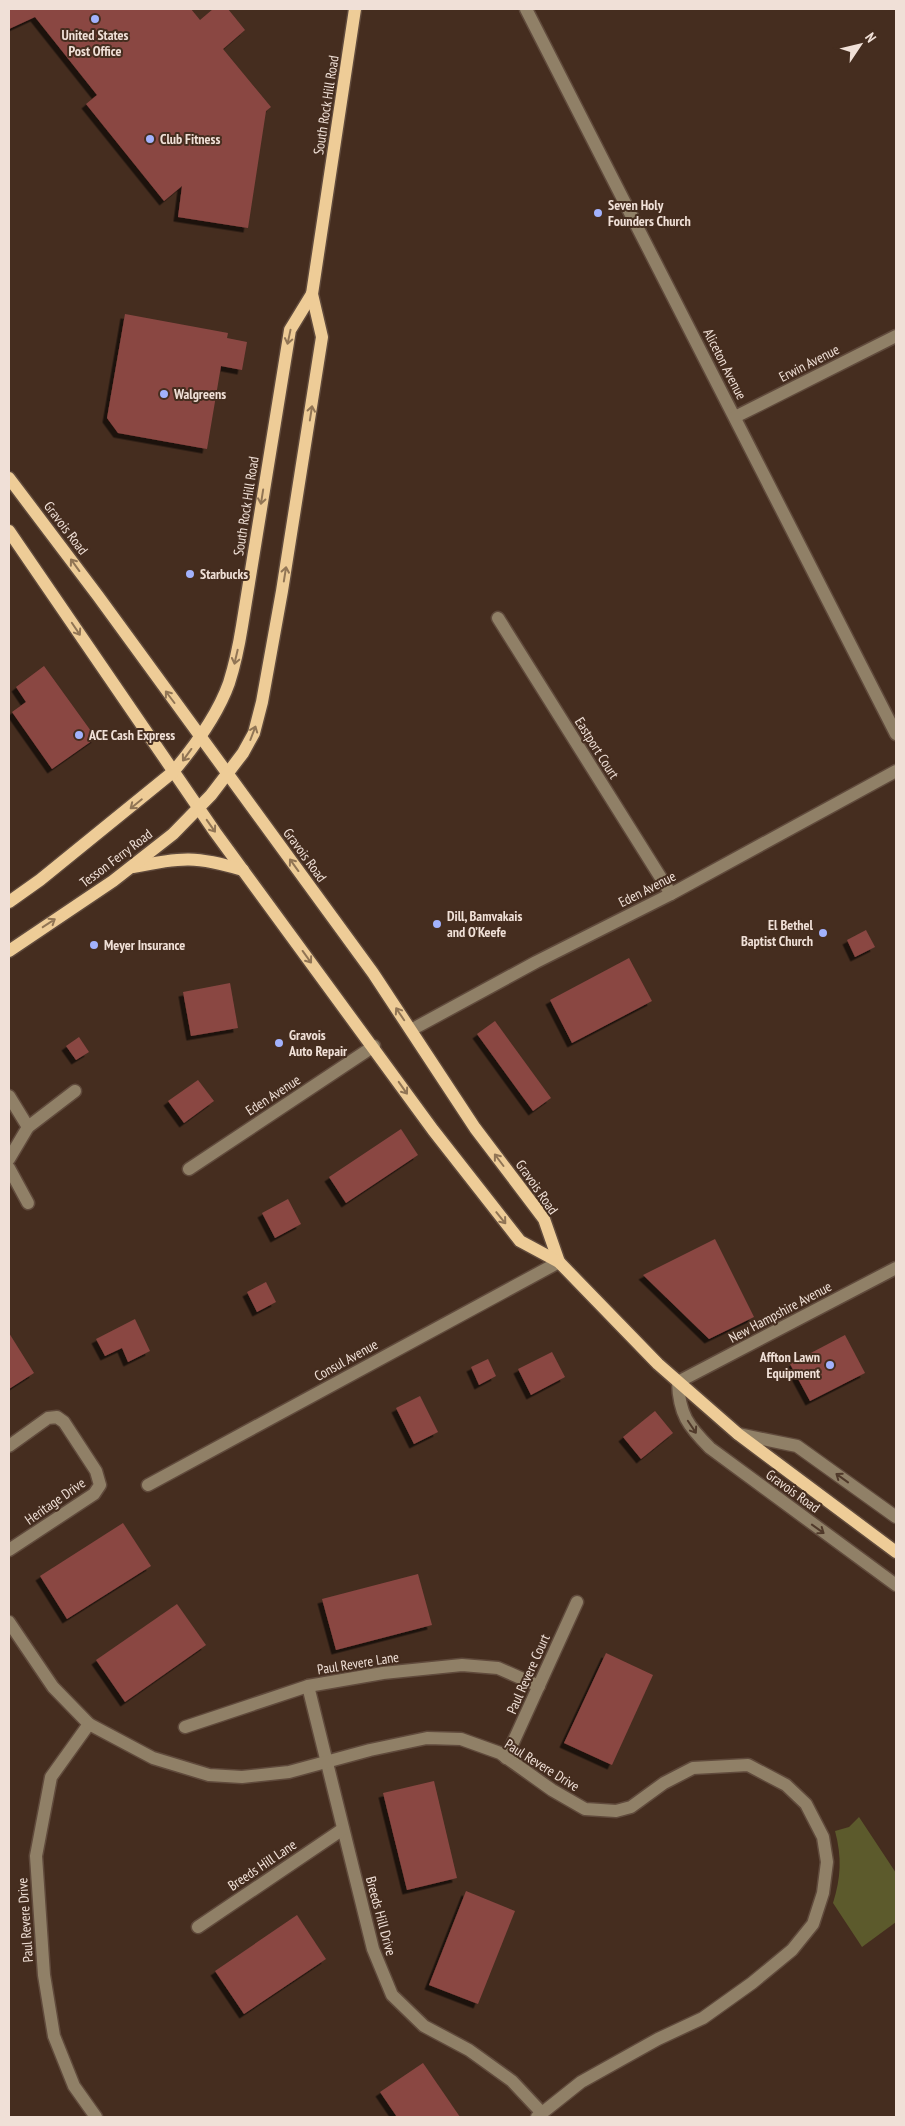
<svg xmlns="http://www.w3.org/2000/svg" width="905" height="2126" font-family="'PT Sans Narrow',sans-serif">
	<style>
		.green { fill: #5c5a2c }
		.building { fill: #8a4743; filter: url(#shadow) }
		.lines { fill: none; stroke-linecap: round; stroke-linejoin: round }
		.minor-casing { stroke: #604a3c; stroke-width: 15 }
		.major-casing { stroke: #604a3c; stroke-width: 15 }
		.minor { stroke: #908067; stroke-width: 12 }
		.major { stroke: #eecc97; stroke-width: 12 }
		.oneway { stroke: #917555 }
		.oneway2 { stroke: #50392a }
		.poi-dot { fill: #a2b2fd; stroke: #452d1f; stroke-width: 2 }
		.labels { text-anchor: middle; stroke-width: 4; stroke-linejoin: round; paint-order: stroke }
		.poi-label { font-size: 14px; font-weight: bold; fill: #f0e0d7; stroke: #452d1f; text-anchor: start }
		.street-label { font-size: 14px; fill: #f0e0d7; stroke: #452d1f }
	</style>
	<defs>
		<filter id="shadow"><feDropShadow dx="-4.5" dy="4.5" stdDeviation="0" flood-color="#0009"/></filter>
	</defs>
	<rect width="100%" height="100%" fill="#452d1f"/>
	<path class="green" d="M 859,1817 L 896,1873 L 896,1922 L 862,1947 L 833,1903 C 841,1878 842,1857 835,1831 L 849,1827 Z"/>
	<g class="building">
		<path d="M 9,9 L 191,9 L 200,20 L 213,9 L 228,9 L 245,30 L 223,49 L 271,107 L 266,111 L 248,228 L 178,217 L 182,186 L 164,201 L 86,104 L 97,95 L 35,17 L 9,29 Z"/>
		<path d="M 125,314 L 228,333 L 227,338 L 247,342 L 242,370 L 221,366 L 207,449 L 118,433 L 107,418 Z"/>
		<path d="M 44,666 L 96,738 L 52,769 L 12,712 L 26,702 L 16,687 Z"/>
		<path d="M 866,930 L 875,947 L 855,957 L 847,940 Z"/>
		<path d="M 629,958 L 652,1001 L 572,1043 L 550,1000 Z"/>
		<path d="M 230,983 L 238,1028 L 191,1036 L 183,992 Z"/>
		<path d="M 495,1021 L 551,1098 L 533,1111 L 477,1034 Z"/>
		<path d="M 79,1037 L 89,1052 L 76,1060 L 66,1046 Z"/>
		<path d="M 198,1080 L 214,1101 L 184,1123 L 168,1101 Z"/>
		<path d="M 401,1129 L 418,1155 L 346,1203 L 329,1177 Z"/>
		<path d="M 288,1199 L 301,1224 L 275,1238 L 262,1213 Z"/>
		<path d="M 715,1239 L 754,1317 L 709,1339 L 643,1275 Z"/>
		<path d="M 266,1282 L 276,1302 L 257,1312 L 247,1292 Z"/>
		<path d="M 135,1319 L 150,1351 L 128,1362 L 122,1348 L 105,1356 L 96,1339 Z"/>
		<path d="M 9,1333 L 34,1373 L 9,1389 Z"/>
		<path d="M 845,1335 L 865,1373 L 810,1401 L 790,1364 Z"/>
		<path d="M 552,1352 L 565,1377 L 531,1395 L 518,1369 Z"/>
		<path d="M 488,1359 L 496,1376 L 479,1385 L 471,1367 Z"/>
		<path d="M 420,1396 L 438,1432 L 414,1444 L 396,1408 Z"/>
		<path d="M 655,1411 L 673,1433 L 641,1459 L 623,1437 Z"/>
		<path d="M 123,1523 L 151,1566 L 67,1619 L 40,1576 Z"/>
		<path d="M 418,1574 L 432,1625 L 336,1650 L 322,1599 Z"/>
		<path d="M 177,1604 L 206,1645 L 125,1702 L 96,1660 Z"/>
		<path d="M 606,1653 L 653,1675 L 612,1765 L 564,1743 Z"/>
		<path d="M 434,1781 L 457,1878 L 407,1890 L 383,1793 Z"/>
		<path d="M 466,1891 L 515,1911 L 478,2004 L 429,1985 Z"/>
		<path d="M 297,1915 L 326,1959 L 244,2014 L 215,1971 Z"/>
		<path d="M 423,2063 L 460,2117 L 397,2117 L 380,2092 Z"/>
	</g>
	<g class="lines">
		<defs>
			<g id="minor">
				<path d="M 526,9 L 896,734"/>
				<path d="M 735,417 L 896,336"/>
				<path d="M 498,618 L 671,894"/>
				<path d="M 411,1030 L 536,962 L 671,894 L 896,771"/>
				<path d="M 9,1096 L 28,1127 L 9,1159"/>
				<path d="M 28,1127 L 75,1091"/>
				<path d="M 9,1168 L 28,1203"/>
				<path d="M 189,1169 L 374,1046"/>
				<path d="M 896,1268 L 678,1382 C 679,1414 688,1426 710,1448 L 896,1585"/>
				<path d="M 738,1434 L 797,1446 L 896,1517"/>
				<path d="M 9,1446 L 48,1418 L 57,1417 L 64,1422 L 96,1471 L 100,1485 L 94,1494 L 9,1550"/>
				<path d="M 148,1485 L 559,1262"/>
				<path d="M 9,1622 L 53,1687 L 89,1724 L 51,1777 L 36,1856 L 44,1975 L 54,2036 L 74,2086 L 96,2117"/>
				<path d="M 308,1686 L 373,1949 L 392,1995 L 424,2026 L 469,2050 L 512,2081 L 542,2113"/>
				<path d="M 89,1724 L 153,1758 L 209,1775 L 242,1777 L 289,1772 L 370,1750 L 427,1738 L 461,1739 L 500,1753 L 552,1790 L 585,1809 L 616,1811 L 631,1807 L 664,1783 L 693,1768 L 748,1765 L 786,1785 L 806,1804 L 823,1837 L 827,1862 L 823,1893 L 813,1924 L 792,1950 L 752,1983 L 703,2018 L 658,2039 L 581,2082 L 537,2117"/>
				<path d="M 185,1727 L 308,1686 L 383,1673 L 462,1665 L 498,1668 L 539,1686"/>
				<path d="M 506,1758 L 577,1602"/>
				<path d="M 198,1927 L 343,1829"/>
			</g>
			<g id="major">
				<path d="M 9,478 L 98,596 L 373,973 L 475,1128 L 544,1219 L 559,1262"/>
				<path d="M 9,531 L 215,832 L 433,1130 L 520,1241 L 559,1262 L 658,1364 L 738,1434 L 896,1552"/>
				<path d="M 134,867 C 181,857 197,856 243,870"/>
				<path d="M 9,902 L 40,880 L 173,772 C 194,747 218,714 229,683 C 235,664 239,645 242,626 L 290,330 L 312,294"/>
				<path d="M 9,951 L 113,881 L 173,834 L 211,795 L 243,753 L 254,733 L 262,702 L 282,591 L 322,337 L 312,294 L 355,9"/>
			</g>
		</defs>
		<use href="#minor" class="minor-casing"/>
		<use href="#major" class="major-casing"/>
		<use href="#minor" class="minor"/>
		<use href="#major" class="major"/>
	</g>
	<defs><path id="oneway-shaft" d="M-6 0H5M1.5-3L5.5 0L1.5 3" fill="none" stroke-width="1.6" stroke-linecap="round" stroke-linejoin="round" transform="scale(1.25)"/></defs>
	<g class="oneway">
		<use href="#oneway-shaft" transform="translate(289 337) rotate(102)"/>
		<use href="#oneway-shaft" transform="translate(311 413) rotate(-81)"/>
		<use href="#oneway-shaft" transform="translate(262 497) rotate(99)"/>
		<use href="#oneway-shaft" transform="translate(75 565) rotate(-126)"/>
		<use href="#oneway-shaft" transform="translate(285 574) rotate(-81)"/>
		<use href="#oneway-shaft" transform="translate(76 629) rotate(56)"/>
		<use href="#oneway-shaft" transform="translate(236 657) rotate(103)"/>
		<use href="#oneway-shaft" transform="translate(170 697) rotate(-127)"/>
		<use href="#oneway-shaft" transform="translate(253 733) rotate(-69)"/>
		<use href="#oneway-shaft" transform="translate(187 755) rotate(126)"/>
		<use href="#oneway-shaft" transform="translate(136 804) rotate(141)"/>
		<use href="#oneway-shaft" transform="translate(211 826) rotate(55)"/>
		<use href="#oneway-shaft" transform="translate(294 865) rotate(-126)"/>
		<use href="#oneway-shaft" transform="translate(49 923) rotate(-33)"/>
		<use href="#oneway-shaft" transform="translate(307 957) rotate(54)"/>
		<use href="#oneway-shaft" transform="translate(400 1014) rotate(-124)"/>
		<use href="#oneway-shaft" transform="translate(403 1088) rotate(55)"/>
		<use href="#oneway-shaft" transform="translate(499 1160) rotate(-127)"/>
		<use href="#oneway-shaft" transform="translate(501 1218) rotate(51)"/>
	</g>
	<g class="oneway2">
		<use href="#oneway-shaft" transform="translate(692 1427) rotate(56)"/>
		<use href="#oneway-shaft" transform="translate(842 1478) rotate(-144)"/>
		<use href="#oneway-shaft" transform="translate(818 1529) rotate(36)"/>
	</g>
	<g class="poi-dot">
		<circle cx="95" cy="19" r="5"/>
		<circle cx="150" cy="139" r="5"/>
		<circle cx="598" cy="213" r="5"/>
		<circle cx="164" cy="394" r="5"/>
		<circle cx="190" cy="574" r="5"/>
		<circle cx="79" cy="735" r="5"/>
		<circle cx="437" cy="924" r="5"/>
		<circle cx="823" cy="933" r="5"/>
		<circle cx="94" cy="945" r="5"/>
		<circle cx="279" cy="1043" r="5"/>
		<circle cx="830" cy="1365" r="5"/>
	</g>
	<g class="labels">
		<g class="poi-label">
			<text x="95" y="40" text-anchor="middle">United States<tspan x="95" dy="16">Post Office</tspan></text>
			<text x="160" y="144">Club Fitness</text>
			<text x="608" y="210">Seven Holy<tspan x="608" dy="16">Founders Church</tspan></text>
			<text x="174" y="399">Walgreens</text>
			<text x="200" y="579">Starbucks</text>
			<text x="89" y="740">ACE Cash Express</text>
			<text x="447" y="921">Dill, Bamvakais<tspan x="447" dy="16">and O’Keefe</tspan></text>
			<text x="813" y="930" text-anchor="end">El Bethel<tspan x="813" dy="16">Baptist Church</tspan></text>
			<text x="104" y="950">Meyer Insurance</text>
			<text x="289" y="1040">Gravois<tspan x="289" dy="16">Auto Repair</tspan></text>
			<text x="820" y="1362" text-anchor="end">Affton Lawn<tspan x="820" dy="16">Equipment</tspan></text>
		</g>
		<g class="street-label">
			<text transform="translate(326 105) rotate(-81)" y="5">South Rock Hill Road</text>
			<text transform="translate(809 363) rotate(-27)" y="5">Erwin Avenue</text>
			<text transform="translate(725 364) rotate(63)" y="5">Aliceton Avenue</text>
			<text transform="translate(246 506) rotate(-81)" y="5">South Rock Hill Road</text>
			<text transform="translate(66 528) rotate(53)" y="5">Gravois Road</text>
			<text transform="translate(597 748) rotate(58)" y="5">Eastport Court</text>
			<text transform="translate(305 855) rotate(54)" y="5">Gravois Road</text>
			<text transform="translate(116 858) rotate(-37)" y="5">Tesson Ferry Road</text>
			<text transform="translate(647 889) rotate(-27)" y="5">Eden Avenue</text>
			<text transform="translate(273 1095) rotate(-33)" y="5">Eden Avenue</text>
			<text transform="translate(537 1187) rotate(55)" y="5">Gravois Road</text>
			<text transform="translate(780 1312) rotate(-28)" y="5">New Hampshire Avenue</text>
			<text transform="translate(346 1360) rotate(-29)" y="5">Consul Avenue</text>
			<text transform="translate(793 1491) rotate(36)" y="5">Gravois Road</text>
			<text transform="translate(55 1501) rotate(-35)" y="5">Heritage Drive</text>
			<text transform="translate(358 1663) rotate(-9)" y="5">Paul Revere Lane</text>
			<text transform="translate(528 1674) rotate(-66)" y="5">Paul Revere Court</text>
			<text transform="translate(542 1765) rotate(32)" y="5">Paul Revere Drive</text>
			<text transform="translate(262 1865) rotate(-34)" y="5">Breeds Hill Lane</text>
			<text transform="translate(381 1916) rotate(75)" y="5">Breeds Hill Drive</text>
			<text transform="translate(25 1920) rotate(-94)" y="5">Paul Revere Drive</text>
		</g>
	</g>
	<rect width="905" height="2126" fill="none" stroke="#f0e0d7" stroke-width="20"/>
	<g transform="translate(860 45) rotate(55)" stroke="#452d1f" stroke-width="4" paint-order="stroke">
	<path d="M0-4L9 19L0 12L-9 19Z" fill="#f0e0d7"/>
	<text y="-8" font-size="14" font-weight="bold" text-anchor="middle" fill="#f0e0d7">N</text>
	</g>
</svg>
